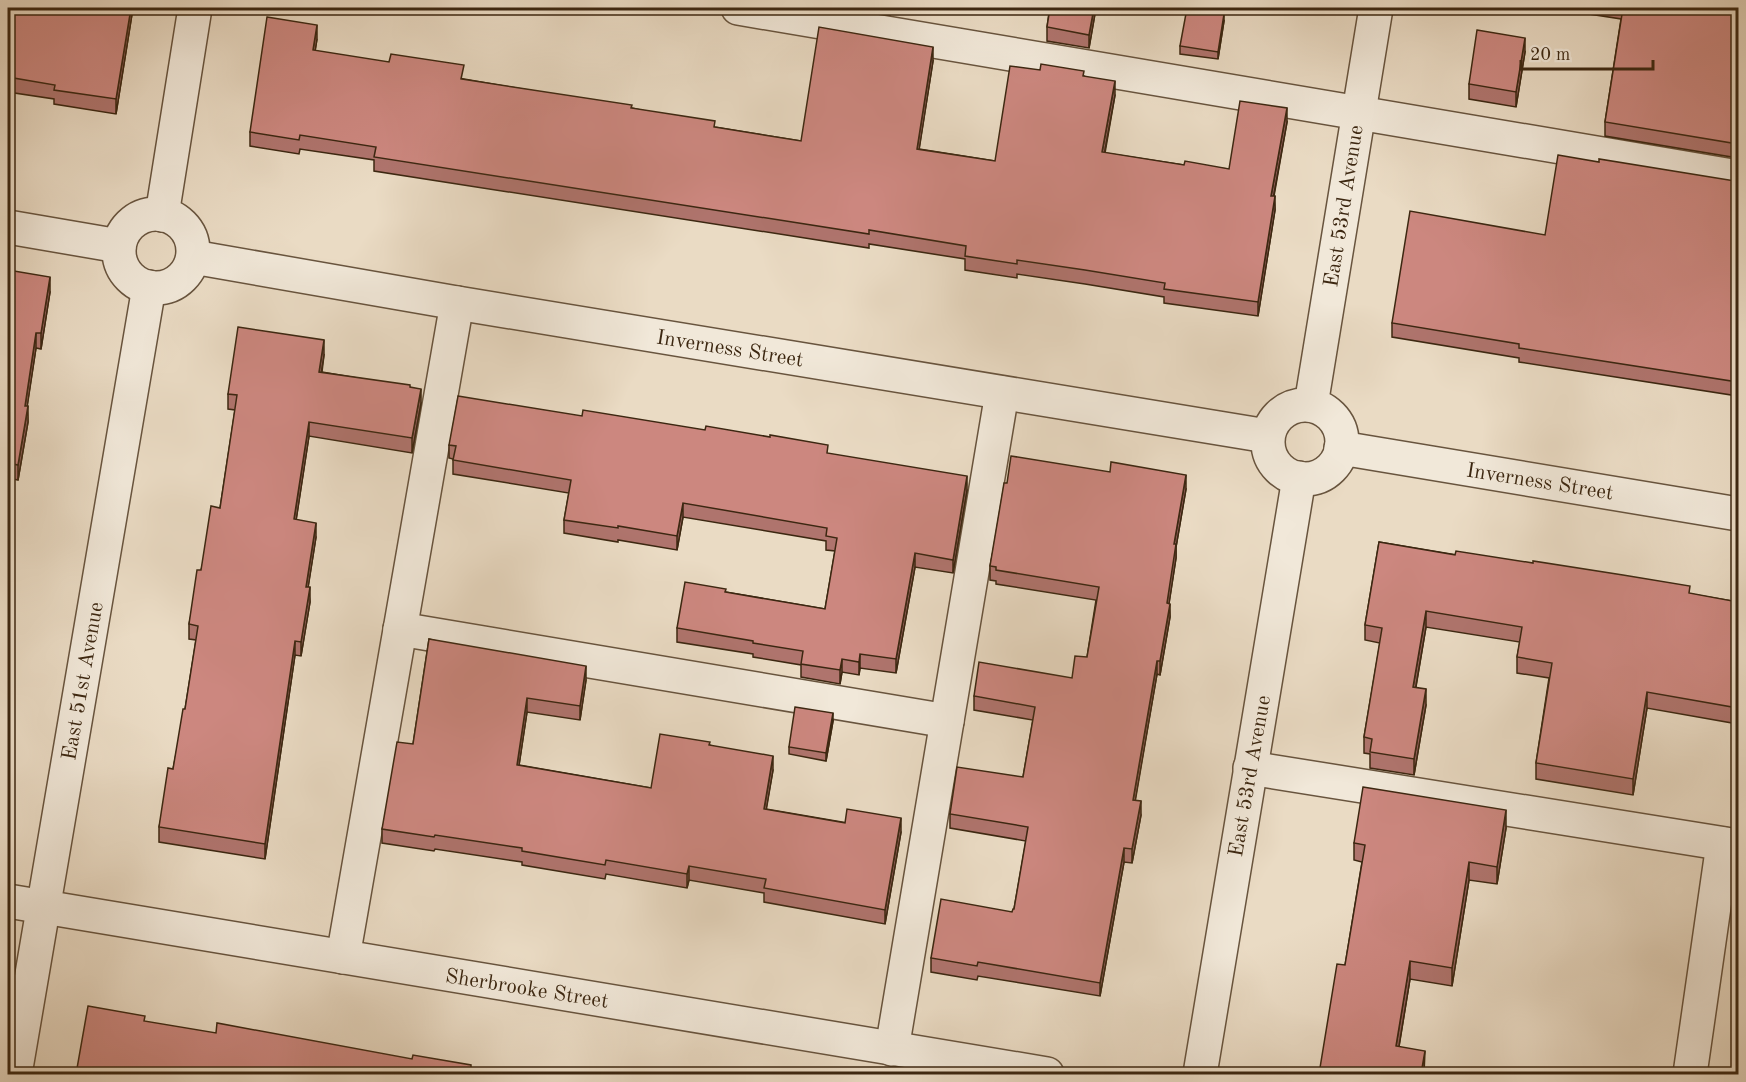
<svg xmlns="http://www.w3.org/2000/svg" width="1746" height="1082" font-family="'Old Standard TT',serif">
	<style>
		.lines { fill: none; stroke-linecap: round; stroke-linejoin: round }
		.minor-casing { stroke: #68543e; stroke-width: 36 }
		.minor { stroke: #f1e8d9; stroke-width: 33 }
		.wall { fill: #af746d; stroke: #3c2711; stroke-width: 1.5 }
		.shaded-wall { fill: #8f5e59; stroke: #3c2711; stroke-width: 1.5 }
		.building { fill: #cc877f; stroke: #3c2711; stroke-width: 1.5 }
		.labels { text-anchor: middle; stroke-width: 4.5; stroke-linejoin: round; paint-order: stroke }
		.street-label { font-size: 21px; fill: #3c2711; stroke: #f1e8d9 }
	</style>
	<rect width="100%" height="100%" fill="#eadbc4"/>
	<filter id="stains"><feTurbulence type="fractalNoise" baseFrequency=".00333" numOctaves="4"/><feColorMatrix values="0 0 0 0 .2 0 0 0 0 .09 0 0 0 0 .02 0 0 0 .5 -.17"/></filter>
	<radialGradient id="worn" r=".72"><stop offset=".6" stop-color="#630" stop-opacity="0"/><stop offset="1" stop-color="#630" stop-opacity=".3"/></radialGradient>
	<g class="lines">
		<defs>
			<g id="minor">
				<path d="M 738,8 L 1738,177"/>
				<circle cx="156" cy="251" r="37"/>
				<path d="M 162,215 L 195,8"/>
				<path d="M 8,227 L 119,246"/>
				<path d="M 193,257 L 457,303 L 1267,436"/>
				<path d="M 1311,405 L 1376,8"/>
				<circle cx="1305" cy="442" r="37"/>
				<path d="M 1341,448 L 1738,514"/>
				<path d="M 400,629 L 947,721"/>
				<path d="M 1250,768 L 1738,846"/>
				<path d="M 8,901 L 1047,1074"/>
				<path d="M 343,957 L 457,303"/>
				<path d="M 892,1049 L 1002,393"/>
				<path d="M 15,1074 L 149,287"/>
				<path d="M 1200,1074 L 1299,478"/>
				<path d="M 1690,1074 L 1723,844"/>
			</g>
		</defs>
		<use href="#minor" class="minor-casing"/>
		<use href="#minor" class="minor"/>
	</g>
	<g class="wall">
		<path d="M 8,8 L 133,8 L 116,114 L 54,104 L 54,99 L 8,92 Z"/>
		<path d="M 849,8 L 892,8 L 890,15 Z"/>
		<path d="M 1015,8 L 1096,8 L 1089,48 L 1047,41 L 1047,27 L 1049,13 Z"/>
		<path d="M 1550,8 L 1738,8 L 1738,158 L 1605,136 L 1605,122 L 1621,19 Z"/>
		<path d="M 1224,21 L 1218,59 L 1180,54 L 1180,46 Z"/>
		<path d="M 317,39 L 315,51 L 464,79 L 632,108 L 715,127 L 801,141 L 933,61 L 919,149 L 995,161 L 1084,76 L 1115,95 L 1105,153 L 1184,165 L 1229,169 L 1287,122 L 1274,196 L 1275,210 L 1258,316 L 1164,303 L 1164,297 L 1085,284 L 1017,274 L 1017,278 L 965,270 L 965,259 L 869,244 L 869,248 L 374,171 L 374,160 L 300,149 L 299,154 L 250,146 L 250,132 Z"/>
		<path d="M 1525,52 L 1516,107 L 1469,99 L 1469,84 Z"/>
		<path d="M 1735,181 L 1738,181 L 1738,396 L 1519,362 L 1519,358 L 1392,337 L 1392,323 L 1545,235 Z"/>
		<path d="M 8,270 L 50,292 L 41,349 L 36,348 L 27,406 L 28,422 L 18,480 L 13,479 Z"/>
		<path d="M 324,355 L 322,372 L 410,387 L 421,403 L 412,453 L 309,436 L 296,520 L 316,537 L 308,587 L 310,602 L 301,656 L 295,655 L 265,859 L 159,842 L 159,827 L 173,769 L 185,709 L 196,640 L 189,639 L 189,624 L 201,570 L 220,508 L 235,410 L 228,409 L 228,394 Z"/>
		<path d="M 582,416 L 828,454 L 967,490 L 953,573 L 915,567 L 896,673 L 860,668 L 859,675 L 842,672 L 840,684 L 801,677 L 801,665 L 753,657 L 753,654 L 677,642 L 677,628 L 726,592 L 825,609 L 835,551 L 826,550 L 826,541 L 683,517 L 677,550 L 618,540 L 618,542 L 564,533 L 564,520 L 569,493 L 453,474 L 453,459 L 449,458 L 449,445 Z"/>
		<path d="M 1007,483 L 1186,489 L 1176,547 L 1176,558 L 1169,603 L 1170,617 L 1160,675 L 1157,674 L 1135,800 L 1141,815 L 1132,863 L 1124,862 L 1100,996 L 978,976 L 977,980 L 931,972 L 931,958 L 1012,912 L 1014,909 L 1026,841 L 950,828 L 950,814 L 1023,777 L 1033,720 L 974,710 L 974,696 L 1072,678 L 1087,657 L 1096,600 L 996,584 L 996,581 L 990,580 L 990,566 Z"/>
		<path d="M 1379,542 L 1738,602 L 1738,724 L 1647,708 L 1633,795 L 1536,779 L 1536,763 L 1549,678 L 1517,673 L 1517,657 L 1520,642 L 1426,627 L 1416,687 L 1426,705 L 1414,775 L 1370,768 L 1370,754 L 1364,753 L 1364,737 L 1380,643 L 1365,640 L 1365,625 Z"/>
		<path d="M 429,639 L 586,680 L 580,720 L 527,712 L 519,765 L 651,788 L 710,745 L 773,770 L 766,809 L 901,832 L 885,924 L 764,902 L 764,893 L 689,880 L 687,888 L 606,874 L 605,879 L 522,865 L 522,862 L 435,849 L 434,851 L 382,843 L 382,829 L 413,744 Z"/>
		<path d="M 833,721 L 826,761 L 789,754 L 789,747 Z"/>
		<path d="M 1506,828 L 1497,884 L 1469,880 L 1452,986 L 1410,979 L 1399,1047 L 1425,1069 L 1424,1074 L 1319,1074 L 1345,965 L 1362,862 L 1354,860 L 1354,843 Z"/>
	</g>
	<g class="shaded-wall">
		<path d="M 131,8 L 133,8 L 116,114 L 116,99 Z"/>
		<path d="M 1094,8 L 1096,8 L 1089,48 L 1089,35 Z"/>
		<path d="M 1224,14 L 1224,21 L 1218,59 L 1218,52 Z"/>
		<path d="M 317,25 L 317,39 L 313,64 L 313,50 Z"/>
		<path d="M 1525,38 L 1525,52 L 1516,107 L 1516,92 Z"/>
		<path d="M 933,47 L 933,61 L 917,163 L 917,149 Z"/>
		<path d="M 1115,81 L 1115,95 L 1102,166 L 1102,152 Z"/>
		<path d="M 1287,108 L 1287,122 L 1271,210 L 1271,196 Z"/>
		<path d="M 1275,196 L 1275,210 L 1258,316 L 1258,302 Z"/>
		<path d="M 50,277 L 50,292 L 41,349 L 41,333 Z"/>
		<path d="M 36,333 L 36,348 L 25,421 L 25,406 Z"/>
		<path d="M 324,340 L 324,355 L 319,386 L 319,372 Z"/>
		<path d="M 421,389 L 421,403 L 412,453 L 412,438 Z"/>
		<path d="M 28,406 L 28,422 L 18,480 L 18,465 Z"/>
		<path d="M 309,422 L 309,436 L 294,534 L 294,519 Z"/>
		<path d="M 13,464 L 13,479 L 8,513 L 8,497 Z"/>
		<path d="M 1186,475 L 1186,489 L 1176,547 L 1176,558 L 1167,617 L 1167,603 L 1174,544 Z"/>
		<path d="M 967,476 L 967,490 L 953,573 L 953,560 Z"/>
		<path d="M 683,503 L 683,517 L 677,550 L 677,536 Z"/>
		<path d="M 316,523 L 316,537 L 306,601 L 306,587 Z"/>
		<path d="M 915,553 L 915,567 L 896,673 L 896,659 Z"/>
		<path d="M 310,587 L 310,602 L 301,656 L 301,642 Z"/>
		<path d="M 1170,604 L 1170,617 L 1160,675 L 1160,661 Z"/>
		<path d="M 1426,611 L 1426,627 L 1413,703 L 1413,687 Z"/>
		<path d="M 295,641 L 295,655 L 265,859 L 265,844 Z"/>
		<path d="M 860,654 L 860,668 L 859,675 L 859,662 Z"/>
		<path d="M 842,659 L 842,672 L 840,684 L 840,670 Z"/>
		<path d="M 1157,661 L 1157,674 L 1133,814 L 1133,800 Z"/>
		<path d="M 586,666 L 586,680 L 580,720 L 580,706 Z"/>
		<path d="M 1426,689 L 1426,705 L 1414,775 L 1414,759 Z"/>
		<path d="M 1647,692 L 1647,708 L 1633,795 L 1633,779 Z"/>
		<path d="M 527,698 L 527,712 L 517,779 L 517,765 Z"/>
		<path d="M 833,713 L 833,721 L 826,761 L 826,753 Z"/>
		<path d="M 773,756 L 773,770 L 764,823 L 764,809 Z"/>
		<path d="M 1141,801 L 1141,815 L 1132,863 L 1132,849 Z"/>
		<path d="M 1506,810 L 1506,828 L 1497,884 L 1497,867 Z"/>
		<path d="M 901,818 L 901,832 L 885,924 L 885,910 Z"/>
		<path d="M 1124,848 L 1124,862 L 1100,996 L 1100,983 Z"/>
		<path d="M 1469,862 L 1469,880 L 1452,986 L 1452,968 Z"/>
		<path d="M 689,866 L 689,880 L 687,888 L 687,874 Z"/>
		<path d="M 1410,961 L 1410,979 L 1396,1064 L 1396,1046 Z"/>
		<path d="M 1425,1051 L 1424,1074 L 1421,1074 Z"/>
	</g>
	<g class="building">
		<path d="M 8,8 L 131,8 L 116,99 L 54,90 L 55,85 L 8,77 Z"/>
		<path d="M 1050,8 L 1094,8 L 1089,35 L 1047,27 Z"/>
		<path d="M 1187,8 L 1224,14 L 1218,52 L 1180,46 Z"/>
		<path d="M 1623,8 L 1738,8 L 1738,144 L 1605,122 Z"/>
		<path d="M 267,17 L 317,25 L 313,50 L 389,62 L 391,54 L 464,65 L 461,79 L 632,105 L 631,108 L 715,121 L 714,127 L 801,141 L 819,27 L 933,47 L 917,149 L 995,161 L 1010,66 L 1040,70 L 1041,64 L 1084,71 L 1083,76 L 1115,81 L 1102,152 L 1184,165 L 1185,161 L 1229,169 L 1240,101 L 1287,108 L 1271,196 L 1275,196 L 1258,302 L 1164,289 L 1165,283 L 1085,270 L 1017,260 L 1017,264 L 965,256 L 966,246 L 869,230 L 869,234 L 374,157 L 376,147 L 300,135 L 299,140 L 250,132 Z"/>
		<path d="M 1477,30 L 1525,38 L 1516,92 L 1469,84 Z"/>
		<path d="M 1558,155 L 1599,162 L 1599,159 L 1735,181 L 1738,181 L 1738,382 L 1519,348 L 1519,344 L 1392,323 L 1410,211 L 1545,235 Z"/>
		<path d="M 8,270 L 50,277 L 41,333 L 36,333 L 25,406 L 28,406 L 18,465 L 13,464 L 8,497 Z"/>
		<path d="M 238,327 L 324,340 L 319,372 L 410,385 L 410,387 L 421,389 L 412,438 L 309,422 L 294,519 L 316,523 L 306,587 L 310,587 L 301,642 L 295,641 L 265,844 L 159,827 L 168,768 L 173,769 L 183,709 L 185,709 L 198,626 L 189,624 L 197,570 L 201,570 L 211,506 L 220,508 L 237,395 L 228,394 Z"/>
		<path d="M 458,396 L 582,416 L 583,410 L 705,430 L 706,426 L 770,437 L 770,435 L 828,445 L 827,453 L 967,476 L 953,560 L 915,553 L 896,659 L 860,654 L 859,662 L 842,659 L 840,670 L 801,664 L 803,651 L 753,643 L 753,641 L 677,628 L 685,582 L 726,589 L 725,592 L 825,609 L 837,538 L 826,536 L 827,528 L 683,503 L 677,536 L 618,526 L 618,528 L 564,520 L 571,480 L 453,460 L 456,446 L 449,445 Z"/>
		<path d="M 1011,456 L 1110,472 L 1111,462 L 1186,475 L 1174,544 L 1176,544 L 1167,603 L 1170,604 L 1160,661 L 1157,661 L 1133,800 L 1141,801 L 1132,849 L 1124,848 L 1100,983 L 978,962 L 977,966 L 931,958 L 941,899 L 1012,912 L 1013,909 L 1014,909 L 1028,827 L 950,814 L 957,767 L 1023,777 L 1035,707 L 974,696 L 979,662 L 1072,678 L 1075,656 L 1087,657 L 1099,587 L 996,570 L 996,567 L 990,566 L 1004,483 L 1007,483 Z"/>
		<path d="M 1379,542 L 1455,555 L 1456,551 L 1533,563 L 1533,561 L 1623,575 L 1690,586 L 1689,593 L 1738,602 L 1738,708 L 1647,692 L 1633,779 L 1536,763 L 1552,663 L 1517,657 L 1522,627 L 1426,611 L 1413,687 L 1426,689 L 1414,759 L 1370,752 L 1372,739 L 1364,737 L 1382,628 L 1365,625 Z"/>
		<path d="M 429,639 L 586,666 L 580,706 L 527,698 L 517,765 L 651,788 L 660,734 L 710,742 L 709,745 L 773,756 L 764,809 L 845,823 L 847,809 L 901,818 L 885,910 L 764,888 L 766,879 L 689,866 L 687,874 L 606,860 L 605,865 L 522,851 L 522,848 L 435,835 L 434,837 L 382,829 L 397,742 L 413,744 Z"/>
		<path d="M 795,707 L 833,713 L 826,753 L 789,747 Z"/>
		<path d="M 1363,787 L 1506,810 L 1497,867 L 1469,862 L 1452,968 L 1410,961 L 1396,1046 L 1425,1051 L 1421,1074 L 1319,1074 L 1337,964 L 1345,965 L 1365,845 L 1354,843 Z"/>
		<path d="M 88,1006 L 145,1016 L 144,1021 L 216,1033 L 217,1023 L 412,1059 L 413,1055 L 471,1065 L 471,1068 L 507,1074 L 76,1074 Z"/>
	</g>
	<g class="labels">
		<g class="street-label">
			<text transform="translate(1343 206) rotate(-81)" y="7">East 53rd Avenue</text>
			<text transform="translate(730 348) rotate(9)" y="7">Inverness Street</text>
			<text transform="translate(1540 481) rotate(9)" y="7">Inverness Street</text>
			<text transform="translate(82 681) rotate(-80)" y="7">East 51st Avenue</text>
			<text transform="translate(1249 776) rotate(-80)" y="7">East 53rd Avenue</text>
			<text transform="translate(527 988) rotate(9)" y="7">Sherbrooke Street</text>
		</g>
	</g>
	<rect width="1746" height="1082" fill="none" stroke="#eadbc4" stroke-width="30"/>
	<rect x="9" y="9" width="1728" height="1064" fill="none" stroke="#3c2711" stroke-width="3"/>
	<rect x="15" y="15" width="1716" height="1052" fill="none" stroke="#3c2711" stroke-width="1.5"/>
	<path d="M1521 60v9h132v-9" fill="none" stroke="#3c2711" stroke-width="3"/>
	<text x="1530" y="60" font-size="18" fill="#3c2711" stroke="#f1e8d9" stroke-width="4.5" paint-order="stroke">20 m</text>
	<rect width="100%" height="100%" filter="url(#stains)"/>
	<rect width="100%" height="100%" fill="url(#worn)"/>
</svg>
